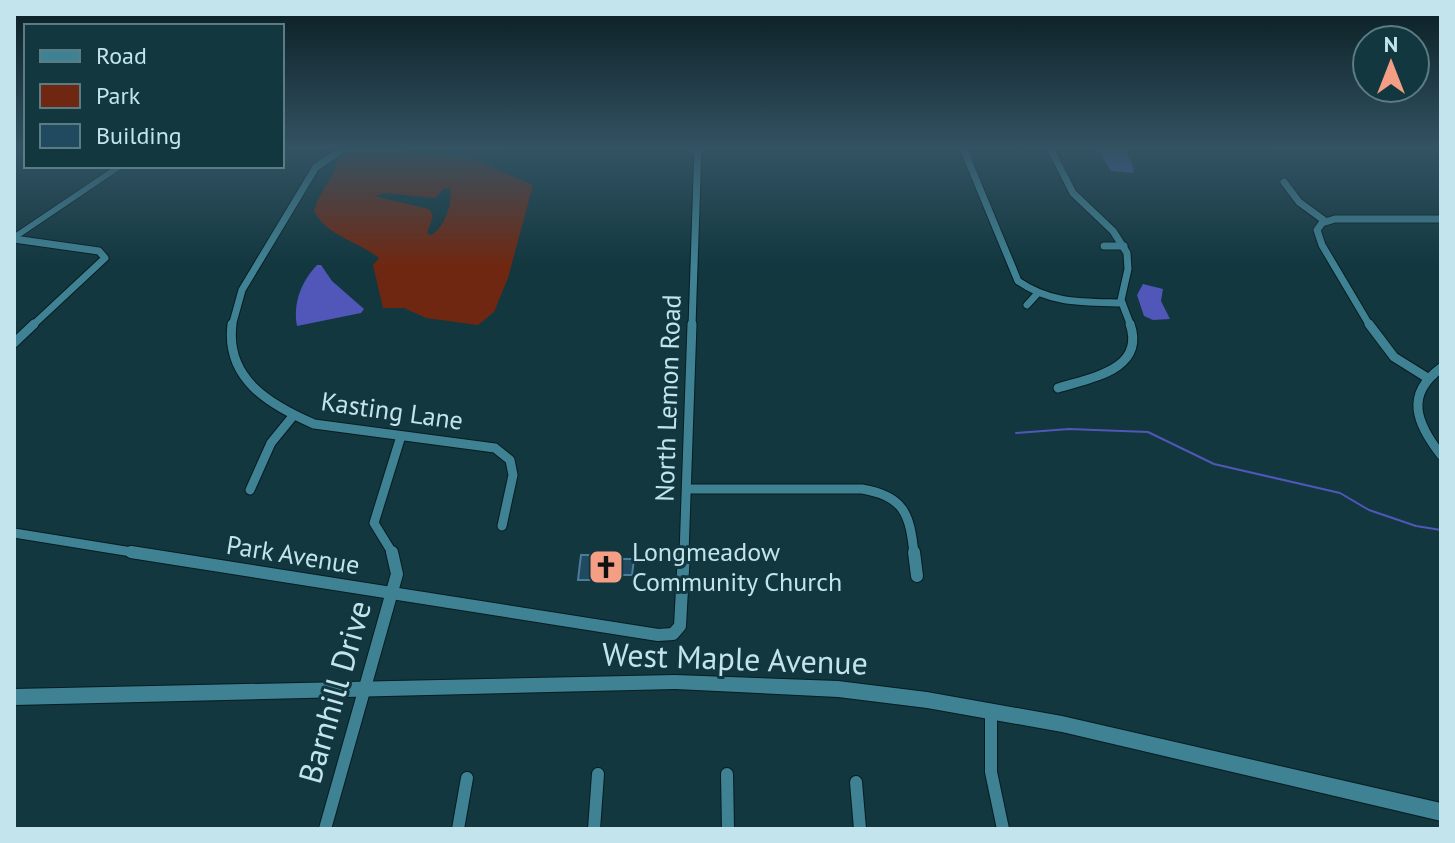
<svg xmlns="http://www.w3.org/2000/svg" width="1455" height="843" font-family="'PT Sans',sans-serif">
	<style>
		.green { fill: #702711; fill-rule: evenodd }
		.water { fill: #5057b8 }
		.lines { fill: none; stroke-linecap: round; stroke-linejoin: round }
		.stream { stroke: #5057b8; stroke-width: 2 }
		.building { fill: #214960; stroke: #4a7d9b; stroke-width: 2 }
		.minor-far2-casing { stroke: #071c22; stroke-width: 9 }
		.minor-far1-casing { stroke: #071c22; stroke-width: 11 }
		.minor-casing { stroke: #071c22; stroke-width: 14 }
		.secondary-casing { stroke: #071c22; stroke-width: 2 }
		.minor-far2 { stroke: #3f8293; stroke-width: 7 }
		.minor-far1 { stroke: #3f8293; stroke-width: 9 }
		.minor { stroke: #3f8293; stroke-width: 12 }
		.secondary { fill: #3f8293; fill-rule: evenodd }
		.labels { text-anchor: middle; stroke-width: 6; stroke-linejoin: round; paint-order: stroke }
		.street-label { font-size: 26px; fill: #c3e4ed; stroke: #12373f }
		.poi-label { font-size: 26px; fill: #c3e4ed; stroke: #12373f; text-anchor: start }
		.near-street-label { font-size: 32px; fill: #c3e4ed; stroke: #12373f }
	</style>
	<rect width="100%" height="100%" fill="#12373f"/>
	<path class="green" d="M 367,149 L 471,158 L 533,185 L 508,278 L 494,312 L 478,325 L 426,318 L 404,308 L 383,308 L 373,265 L 379,258 C 358,241 328,237 314,211 C 320,190 336,174 341,152 ZM 449,188 C 455,199 444,229 431,235 L 427,233 L 433,216 L 429,209 L 374,196 L 385,193 L 435,198 L 443,189 Z"/>
	<g class="water">
		<path d="M 1097,148 L 1124,148 L 1134,169 L 1133,173 L 1111,171 Z"/>
		<path d="M 317,265 L 321,265 L 332,281 L 364,309 L 361,313 L 297,326 C 293,303 301,282 317,265 Z"/>
		<path d="M 1143,284 L 1163,289 L 1161,301 L 1170,319 L 1153,320 L 1144,316 L 1137,295 Z"/>
	</g>
	<g class="lines">
		<path class="stream" d="M 1016,433 L 1069,429 L 1148,432 L 1214,464 L 1340,493 L 1369,510 L 1416,526 L 1441,530"/>
	</g>
	<path class="building" d="M 581,555 L 609,555 L 609,559 L 634,559 L 632,575 L 607,575 L 606,580 L 578,580 Z"/>
	<g class="lines">
		<defs>
			<g id="minor-far2">
				<path d="M 963,148 L 1018,281 C 1051,304 1083,302 1122,303"/>
				<path d="M 1050,148 L 1073,193 L 1113,231 L 1127,253 L 1128,269 L 1121,300 L 1131,326"/>
				<path d="M 1284,182 L 1299,202 L 1325,221"/>
				<path d="M 14,239 L 99,251 L 105,258 L 32,326"/>
				<path d="M 1104,246 L 1124,246"/>
				<path d="M 1027,305 L 1037,294"/>
				<path d="M 232,326 L 242,290 L 316,167 L 345,148"/>
				<path d="M 692,326 L 698,148"/>
				<path d="M 1370,326 L 1322,245 L 1317,230 L 1322,223 L 1335,219 L 1441,219"/>
			</g>
			<g id="minor-far1">
				<path d="M 232,324 C 225,379 270,405 314,424 L 495,448 L 510,460 L 513,475 L 502,526"/>
				<path d="M 1369,324 L 1394,357 L 1426,377"/>
				<path d="M 14,343 L 34,324"/>
				<path d="M 1441,368 C 1404,395 1417,424 1441,455"/>
				<path d="M 1058,388 C 1090,378 1146,370 1130,324"/>
				<path d="M 687,489 L 862,489 C 904,496 910,514 914,554"/>
				<path d="M 250,490 L 271,443 L 293,416"/>
				<path d="M 14,533 L 144,554"/>
				<path d="M 393,554 L 374,523 L 401,436"/>
				<path d="M 684,554 L 692,324"/>
			</g>
			<g id="minor">
				<path d="M 131,552 L 658,635 L 673,634 L 680,626 L 684,552"/>
				<path d="M 914,552 L 917,576"/>
				<path d="M 991,711 L 991,772 L 1003,829"/>
				<path d="M 727,774 L 728,829"/>
				<path d="M 856,782 L 860,829"/>
				<path d="M 325,829 L 397,574 L 392,552"/>
				<path d="M 458,829 L 467,778"/>
				<path d="M 594,829 L 598,774"/>
			</g>
			<g id="secondary">
				<path d="M 115,166 L 125,166 L 14,241 L 14,234 Z"/>
				<path d="M 675,675 L 838,681 L 927,692 L 1062,716 L 1441,803 L 1441,821 L 1062,732 L 927,708 L 838,697 L 675,689 L 14,705 L 14,689 Z"/>
			</g>
		</defs>
		<use href="#minor-far2" class="minor-far2-casing"/>
		<use href="#minor-far1" class="minor-far1-casing"/>
		<use href="#minor" class="minor-casing"/>
		<use href="#secondary" class="secondary-casing"/>
		<use href="#minor-far2" class="minor-far2"/>
		<use href="#minor-far1" class="minor-far1"/>
		<use href="#minor" class="minor"/>
		<use href="#secondary" class="secondary"/>
	</g>
	<linearGradient id="sky" x2="0" y2="1"><stop stop-color="#0a1e23"/><stop offset="0.56" stop-color="#335363"/><stop offset="1" stop-color="#335363" stop-opacity="0"/></linearGradient>
	<rect width="1455" height="266" fill="url(#sky)"/>
	<defs>
		<symbol id="church-square" viewBox="-11 -11 22 22"><rect x="-9" y="-9" width="18" height="18" rx="4" fill="#f49e86" stroke="#12373f"/><path d="M-1.2-6h2.4v3.5h3.3v2.4h-3.3V6h-2.4V-.1h-3.3v-2.4h3.3Z" fill="#111"/></symbol>
	</defs>
	<g fill-rule="evenodd">
		<use href="#church-square" x="586" y="547" width="40" height="40"/>
	</g>
	<g class="labels">
		<g class="street-label">
			<text transform="translate(668 398) rotate(-88)" y="9">North Lemon Road</text>
			<text transform="translate(392 411) rotate(8)" y="9">Kasting Lane</text>
			<text transform="translate(293 555) rotate(9)" y="9">Park Avenue</text>
		</g>
		<g class="poi-label">
			<text x="632" y="561">Longmeadow<tspan x="632" dy="30">Community Church</tspan></text>
		</g>
		<g class="near-street-label">
			<text transform="translate(735 659) rotate(2)" y="11">West Maple Avenue</text>
			<text transform="translate(335 692) rotate(-74)" y="11">Barnhill Drive</text>
		</g>
	</g>
	<rect width="1455" height="843" fill="none" stroke="#c3e4ed" stroke-width="32"/>
	<rect x="24" y="24" width="260" height="144" fill="#12373f" stroke="#597c85" stroke-width="2"/>
	<rect x="40" y="50" width="40" height="12" fill="#3f8293" stroke="#597c85" stroke-width="2"/>
	<text x="96" y="64" font-size="24" fill="#c3e4ed">Road</text>
	<rect x="40" y="84" width="40" height="24" fill="#702711" stroke="#597c85" stroke-width="2"/>
	<text x="96" y="104" font-size="24" fill="#c3e4ed">Park</text>
	<rect x="40" y="124" width="40" height="24" fill="#214960" stroke="#597c85" stroke-width="2"/>
	<text x="96" y="144" font-size="24" fill="#c3e4ed">Building</text>
	<g transform="translate(1391 64)"><circle r="38" fill="#12373f" stroke="#597c85" stroke-width="2"/>
	<path d="M0-6L14 30L0 20L-14 30Z" fill="#f49e86"/>
	<text y="-12" font-size="22" font-weight="bold" text-anchor="middle" fill="#c3e4ed">N</text>
	</g>
</svg>
